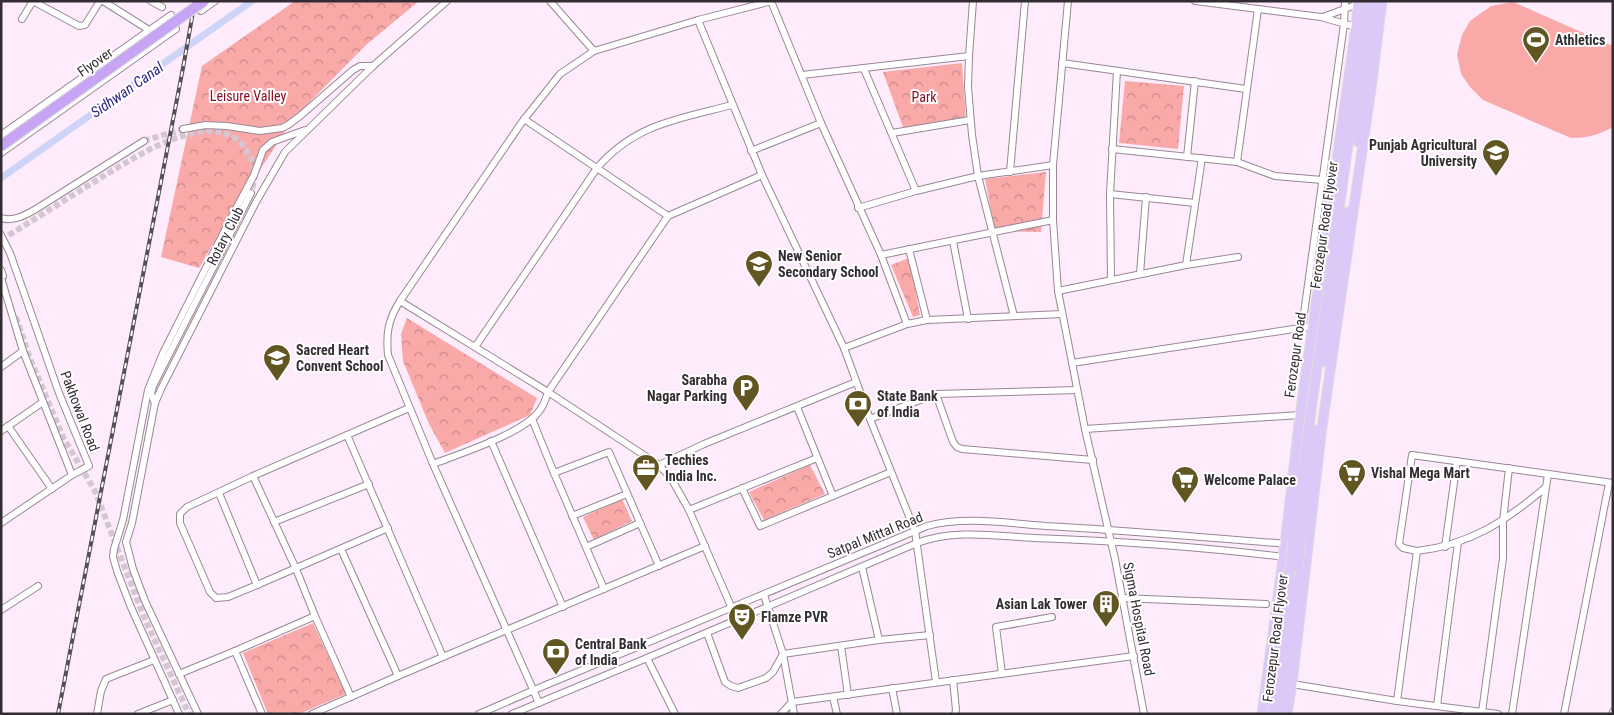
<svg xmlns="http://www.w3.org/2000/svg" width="1614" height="715" font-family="'Roboto Condensed',sans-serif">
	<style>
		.park { fill: url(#park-crowns) }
		.pitch { fill: #f8a9a8 }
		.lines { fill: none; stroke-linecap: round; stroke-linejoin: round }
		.canal { stroke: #ced4f7; stroke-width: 7 }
		.minor-tunnel { stroke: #d5c6d4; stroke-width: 6; stroke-dasharray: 6 3; stroke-linecap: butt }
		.minor-casing { stroke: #988796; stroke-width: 8 }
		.major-casing { stroke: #deddde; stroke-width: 11 }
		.minor { stroke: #fff; stroke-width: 6 }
		.major { stroke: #ddc9f8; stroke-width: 9 }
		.rail-casing { stroke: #574f56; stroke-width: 4 }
		.rail { stroke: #fff; stroke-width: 2; stroke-dasharray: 5.5; stroke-linecap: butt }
		.major-bridge-casing { stroke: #deddde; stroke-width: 11; stroke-linecap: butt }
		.highway-bridge-casing { stroke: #deddde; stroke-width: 12; stroke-linecap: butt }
		.major-bridge { stroke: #ddc9f8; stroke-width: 9 }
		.highway-bridge { stroke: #c7a5f4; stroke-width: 10 }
		.labels { text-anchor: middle; stroke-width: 4; stroke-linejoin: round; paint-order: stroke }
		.poi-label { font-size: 14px; font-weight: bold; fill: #332d33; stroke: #fff; text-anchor: start }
		.street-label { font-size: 14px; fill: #332d33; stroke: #fff }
		.park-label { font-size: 14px; fill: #880f23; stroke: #fff }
		.water-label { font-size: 15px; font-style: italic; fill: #2c2483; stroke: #fff }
	</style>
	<defs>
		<pattern id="park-crowns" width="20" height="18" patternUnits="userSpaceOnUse" patternTransform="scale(1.25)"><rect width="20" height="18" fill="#f8a9a8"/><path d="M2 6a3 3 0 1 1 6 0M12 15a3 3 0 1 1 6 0" fill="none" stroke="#c98a89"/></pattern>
	</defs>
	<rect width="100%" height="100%" fill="#feecfc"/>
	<g class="park">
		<path d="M 295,1 L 419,1 L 366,45 L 294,118 L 230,215 L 199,268 L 161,257 L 202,66 Z"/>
		<path d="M 962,63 L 966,120 L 904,130 L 883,72 Z"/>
		<path d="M 1125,81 L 1184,86 L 1178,149 L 1119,143 Z"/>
		<path d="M 1046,172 L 1041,232 L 995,231 L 985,179 Z"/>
		<path d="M 909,258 L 920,315 L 913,317 L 891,265 Z"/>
		<path d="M 407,318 L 537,398 L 530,415 L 445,453 L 429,424 L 403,361 L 401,334 Z"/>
		<path d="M 810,465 L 825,494 L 764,520 L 749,492 Z"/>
		<path d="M 622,499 L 632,521 L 594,540 L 583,517 Z"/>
		<path d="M 313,623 L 346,694 L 299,714 L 268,714 L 243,653 Z"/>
	</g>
	<path class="pitch" d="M 1513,2 L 1613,46 L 1613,127 C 1599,135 1587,138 1571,138 L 1483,100 L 1471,88 L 1461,74 L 1457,54 L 1462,35 L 1470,21 L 1491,6 Z"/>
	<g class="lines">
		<path class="canal" d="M 1,178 L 252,1"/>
		<g class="minor-tunnel">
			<path d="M 144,141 L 183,129"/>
			<path d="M 1,240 C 35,219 68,198 102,177 C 132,159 164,138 199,132 C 214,129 235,133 244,147 C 257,167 257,170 251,193"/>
			<path d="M 16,317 L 29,356 L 63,437 L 95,491 L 144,617 L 189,714"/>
		</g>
		<defs>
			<g id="minor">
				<path d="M 33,1 L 79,26 L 85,25 L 100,1"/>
				<path d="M 103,1 L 149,30"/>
				<path d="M 151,1 L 162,7"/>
				<path d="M 550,1 L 594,51"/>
				<path d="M 771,1 L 821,123 L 881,255 L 907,324 L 844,348"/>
				<path d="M 973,1 L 969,56 L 968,87 L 972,135 L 978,176 L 1014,316"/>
				<path d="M 1068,1 L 1053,165 L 1053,220 L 1058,291 L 1085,429 L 1115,559 L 1144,714"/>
				<path d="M 1195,1 L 1321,17 L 1356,27"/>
				<path d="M 200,2 L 201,11 L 215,1"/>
				<path d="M 1323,17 L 1358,4"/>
				<path d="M 22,19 L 33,1"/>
				<path d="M 698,20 L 762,175 L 844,348 L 870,419 L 915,531 L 936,682"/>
				<path d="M 1062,63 L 1246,89"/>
				<path d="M 802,75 L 969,56"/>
				<path d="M 524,119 L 668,216"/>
				<path d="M 183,129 L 206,125 L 227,126 L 260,131 L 282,128 L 288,125 L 300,116 L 353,70 L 360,66 L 373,66"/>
				<path d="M 892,133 L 970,120"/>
				<path d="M 1,135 L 171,15 L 176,29 L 1,153"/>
				<path d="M 1112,149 L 1237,162 L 1275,176 L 1334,181"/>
				<path d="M 751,151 L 821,123"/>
				<path d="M 1187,157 L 1195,81"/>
				<path d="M 1237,162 L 1258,9"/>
				<path d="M 1010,172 L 1025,1"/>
				<path d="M 916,191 L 978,176 L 1053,165"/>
				<path d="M 1110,194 L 1195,203"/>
				<path d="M 858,208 L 916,191 L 864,69"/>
				<path d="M 1,218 C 13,222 26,215 36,209 L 144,141"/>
				<path d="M 1,235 L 10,253 L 59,393 L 89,466 L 72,475 L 1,523"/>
				<path d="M 953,241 L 968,319"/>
				<path d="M 909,249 L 927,320"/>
				<path d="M 881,255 L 1053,220"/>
				<path d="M 1186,265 L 1202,158"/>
				<path d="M 1,270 L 3,276"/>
				<path d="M 1140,274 L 1146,197"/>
				<path d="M 1,278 L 23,351 L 72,475"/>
				<path d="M 1111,280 L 1110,194 L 1117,71"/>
				<path d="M 1058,291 L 1186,265 L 1238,257"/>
				<path d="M 400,301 L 548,392 L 659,465 L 671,478 L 689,510 L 737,620"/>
				<path d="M 907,324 L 927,320 L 1062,314"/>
				<path d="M 1302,328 L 1344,24 L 1345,1"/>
				<path d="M 475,347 L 597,168 C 635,124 678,119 732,105"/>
				<path d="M 1072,363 L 1313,326"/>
				<path d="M 1,367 L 23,351"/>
				<path d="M 936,394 L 953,442 L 957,447 L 962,449 L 1093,460"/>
				<path d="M 155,403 L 151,394 L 153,386 L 251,193"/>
				<path d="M 797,407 L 833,496"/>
				<path d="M 532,419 L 554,473"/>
				<path d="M 870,419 L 936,394 L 1077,390"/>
				<path d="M 8,426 L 52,489"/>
				<path d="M 1085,429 L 1300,415"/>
				<path d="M 1,431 L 43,402"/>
				<path d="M 347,435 L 443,657"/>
				<path d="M 491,441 L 563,607"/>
				<path d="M 433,464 C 459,454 525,433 540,410 C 544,405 546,398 548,392 L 668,216 L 762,175"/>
				<path d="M 659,465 L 704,444 L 856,382"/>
				<path d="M 253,476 L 187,507 L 180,514 L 180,523 L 210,592 L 216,598 L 228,597 L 257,585 L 388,528"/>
				<path d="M 742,488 L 760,526 L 891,472"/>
				<path d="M 219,493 L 257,585"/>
				<path d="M 689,510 L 817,458"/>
				<path d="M 572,516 L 627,494"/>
				<path d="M 274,522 L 369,484"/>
				<path d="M 586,547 L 640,523"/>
				<path d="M 1445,547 L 1457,461"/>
				<path d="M 341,549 L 398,676"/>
				<path d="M 1417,551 L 1403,548 L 1399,544 L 1412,455 L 1613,483"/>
				<path d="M 862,567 L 879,640"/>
				<path d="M 604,589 L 554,473 L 609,452 L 659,566"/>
				<path d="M 764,595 L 783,654 L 794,714"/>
				<path d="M 1122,598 L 1266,604"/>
				<path d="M 1,610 L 38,586"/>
				<path d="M 315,616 L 296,569 L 253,476 L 409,408"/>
				<path d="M 707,633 L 725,682 L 731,686 L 738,688 L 766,678 L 773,672 L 783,654 L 879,640 L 930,635"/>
				<path d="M 841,646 L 848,695"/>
				<path d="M 647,658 L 675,714"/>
				<path d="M 179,674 L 235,651"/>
				<path d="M 1002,674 L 996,627 L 1052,617"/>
				<path d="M 953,680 L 956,710 L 955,714"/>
				<path d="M 1292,684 L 1397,701 L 1498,714"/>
				<path d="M 892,688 L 897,714"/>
				<path d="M 833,697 L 837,714"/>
				<path d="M 1397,701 L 1417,551 C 1470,545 1506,521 1546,487"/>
				<path d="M 539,703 L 433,464 L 388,355 C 386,333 388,320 400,301 L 522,122 L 560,74 L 594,51 L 698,20 L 772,1"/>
				<path d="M 1437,706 L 1458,542"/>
				<path d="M 1482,712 L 1503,558 L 1503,521 L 1509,468"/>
				<path d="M 97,714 L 101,691 L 106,679 L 154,660"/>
				<path d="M 138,714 L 173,700"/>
				<path d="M 179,714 L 130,605 L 117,571 L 113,557 L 114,549 L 123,520 L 148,390 L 163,353 L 230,220 L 254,175 L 263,150 L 272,142 L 305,130"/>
				<path d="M 198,714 L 145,601 L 133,569 L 126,542 L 132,523 L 155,403 L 161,389 L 256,202 L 285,152 L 373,66 L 447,1"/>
				<path d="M 262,714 L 235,651 L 315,616 L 351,697"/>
				<path d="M 312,714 L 398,676 L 705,546"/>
				<path d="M 479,714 L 534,690 L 927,526 C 965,516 1006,523 1045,526 C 1126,530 1207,538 1289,544"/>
				<path d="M 512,714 L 647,658 L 917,543 C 954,529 996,536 1034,538 C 1118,541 1202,547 1285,557"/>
				<path d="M 781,714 L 792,702 L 1134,656"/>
				<path d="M 1512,714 L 1548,474"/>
				<path d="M 1564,714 L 1609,483"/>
				<path d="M 1612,714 L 1613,712"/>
			</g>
			<g id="major">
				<path d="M 1358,142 L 1376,1"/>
				<path d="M 1325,362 L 1348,212"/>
				<path d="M 1301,539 L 1316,430"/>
				<path d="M 1293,541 L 1368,1"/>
				<path d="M 1262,714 L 1285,544 L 1300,415 L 1356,27 L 1358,1"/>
				<path d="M 1272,714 L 1289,579"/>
				<path d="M 1279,714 L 1284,684 L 1298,566"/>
				<path d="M 1287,714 L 1292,684 L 1322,427 L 1372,82 L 1382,1"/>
			</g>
		</defs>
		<use href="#minor" class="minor-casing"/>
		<use href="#major" class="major-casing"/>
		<use href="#minor" class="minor"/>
		<use href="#major" class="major"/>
		<defs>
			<path id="rail" d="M 58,714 L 183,68 L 195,1"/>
		</defs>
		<use href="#rail" class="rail-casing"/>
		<use href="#rail" class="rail"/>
		<defs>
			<g id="major-bridge">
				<path d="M 1298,566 L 1301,539"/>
				<path d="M 1289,579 L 1293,541"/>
			</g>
			<path id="highway-bridge" d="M 1,146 L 204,1"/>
		</defs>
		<use href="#major-bridge" class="major-bridge-casing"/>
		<use href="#highway-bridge" class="highway-bridge-casing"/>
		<use href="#major-bridge" class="major-bridge"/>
		<use href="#highway-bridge" class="highway-bridge"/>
	</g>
	<defs>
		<symbol id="stadium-pin" viewBox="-11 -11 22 30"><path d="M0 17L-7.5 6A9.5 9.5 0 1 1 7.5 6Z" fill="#615622" stroke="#fff"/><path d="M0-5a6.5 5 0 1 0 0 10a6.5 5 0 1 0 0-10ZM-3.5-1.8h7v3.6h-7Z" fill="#fff"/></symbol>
		<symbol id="university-pin" viewBox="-11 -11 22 30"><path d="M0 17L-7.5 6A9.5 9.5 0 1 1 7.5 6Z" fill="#615622" stroke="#fff"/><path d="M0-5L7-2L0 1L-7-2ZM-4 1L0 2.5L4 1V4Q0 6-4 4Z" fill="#fff"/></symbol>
		<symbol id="school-pin" viewBox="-11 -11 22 30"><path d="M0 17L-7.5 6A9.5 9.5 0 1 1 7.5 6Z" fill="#615622" stroke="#fff"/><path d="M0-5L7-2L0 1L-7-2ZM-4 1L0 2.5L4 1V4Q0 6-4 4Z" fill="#fff"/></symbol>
		<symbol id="parking-pin" viewBox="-11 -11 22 30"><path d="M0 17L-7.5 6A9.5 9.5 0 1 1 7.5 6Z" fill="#615622" stroke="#fff"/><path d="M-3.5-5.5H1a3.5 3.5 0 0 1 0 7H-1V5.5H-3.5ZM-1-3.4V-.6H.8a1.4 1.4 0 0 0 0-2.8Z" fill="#fff"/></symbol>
		<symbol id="bank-pin" viewBox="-11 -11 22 30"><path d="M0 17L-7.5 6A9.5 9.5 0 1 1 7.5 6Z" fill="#615622" stroke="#fff"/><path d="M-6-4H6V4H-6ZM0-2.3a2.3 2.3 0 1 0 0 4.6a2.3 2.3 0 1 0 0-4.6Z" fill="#fff"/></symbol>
		<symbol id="office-pin" viewBox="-11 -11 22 30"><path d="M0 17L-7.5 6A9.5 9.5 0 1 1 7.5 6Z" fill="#615622" stroke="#fff"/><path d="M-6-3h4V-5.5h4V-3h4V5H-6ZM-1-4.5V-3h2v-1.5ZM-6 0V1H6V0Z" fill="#fff"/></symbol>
		<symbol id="supermarket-pin" viewBox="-11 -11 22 30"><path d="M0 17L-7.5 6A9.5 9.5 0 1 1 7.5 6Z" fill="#615622" stroke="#fff"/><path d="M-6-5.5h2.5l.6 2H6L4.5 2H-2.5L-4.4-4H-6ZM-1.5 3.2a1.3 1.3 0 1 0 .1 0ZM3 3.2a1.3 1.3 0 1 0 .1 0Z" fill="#fff"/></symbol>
		<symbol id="building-pin" viewBox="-11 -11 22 30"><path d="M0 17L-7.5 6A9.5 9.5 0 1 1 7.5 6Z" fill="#615622" stroke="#fff"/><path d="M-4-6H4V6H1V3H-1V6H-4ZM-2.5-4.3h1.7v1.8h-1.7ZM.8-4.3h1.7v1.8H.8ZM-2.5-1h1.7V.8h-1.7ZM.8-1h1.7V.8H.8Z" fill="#fff"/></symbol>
		<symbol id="theatre-pin" viewBox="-11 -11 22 30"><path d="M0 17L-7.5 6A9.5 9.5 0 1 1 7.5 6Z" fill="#615622" stroke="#fff"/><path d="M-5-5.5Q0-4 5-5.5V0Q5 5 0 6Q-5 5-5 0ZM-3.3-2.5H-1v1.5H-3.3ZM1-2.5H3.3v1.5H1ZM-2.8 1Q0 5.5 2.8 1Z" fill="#fff"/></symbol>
	</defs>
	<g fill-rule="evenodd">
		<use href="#stadium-pin" x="1520" y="24" width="32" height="43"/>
		<use href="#university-pin" x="1480" y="137" width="32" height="43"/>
		<use href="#school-pin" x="743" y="248" width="32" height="43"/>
		<use href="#school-pin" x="261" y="342" width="32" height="43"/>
		<use href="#parking-pin" x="730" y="372" width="32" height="43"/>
		<use href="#bank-pin" x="842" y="388" width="32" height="43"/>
		<use href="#office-pin" x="630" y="452" width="32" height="43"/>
		<use href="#supermarket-pin" x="1336" y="457" width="32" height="43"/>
		<use href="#supermarket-pin" x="1169" y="464" width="32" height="43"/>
		<use href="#building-pin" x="1090" y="588" width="32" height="43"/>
		<use href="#theatre-pin" x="726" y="601" width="32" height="43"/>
		<use href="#bank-pin" x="540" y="636" width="32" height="43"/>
	</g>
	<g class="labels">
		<g class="poi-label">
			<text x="1555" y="45">Athletics</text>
			<text x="1477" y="150" text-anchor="end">Punjab Agricultural<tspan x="1477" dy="16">University</tspan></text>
			<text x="778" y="261">New Senior<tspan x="778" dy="16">Secondary School</tspan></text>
			<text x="296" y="355">Sacred Heart<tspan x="296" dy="16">Convent School</tspan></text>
			<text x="727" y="385" text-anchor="end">Sarabha<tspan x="727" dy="16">Nagar Parking</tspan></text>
			<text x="877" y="401">State Bank<tspan x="877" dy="16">of India</tspan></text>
			<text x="665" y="465">Techies<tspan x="665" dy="16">India Inc.</tspan></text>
			<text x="1371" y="478">Vishal Mega Mart</text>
			<text x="1204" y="485">Welcome Palace</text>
			<text x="1087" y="609" text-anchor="end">Asian Lak Tower</text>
			<text x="761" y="622">Flamze PVR</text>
			<text x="575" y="649">Central Bank<tspan x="575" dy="16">of India</tspan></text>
		</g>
		<g class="street-label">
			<text transform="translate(95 62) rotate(-35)" y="5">Flyover</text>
			<text transform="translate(1324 225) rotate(-82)" y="5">Ferozepur Road Flyover</text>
			<text transform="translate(225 236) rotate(-63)" y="5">Rotary Club</text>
			<text transform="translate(1295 355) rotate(-82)" y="5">Ferozepur Road</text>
			<text transform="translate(80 411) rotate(69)" y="5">Pakhowal Road</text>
			<text transform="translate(875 535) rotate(-22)" y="5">Satpal Mittal Road</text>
			<text transform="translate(1139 619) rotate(79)" y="5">Sigma Hospital Road</text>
			<text transform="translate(1275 638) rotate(-83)" y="5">Ferozepur Road Flyover</text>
		</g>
		<g class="park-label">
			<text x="248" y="101">Leisure Valley</text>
			<text x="924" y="102">Park</text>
		</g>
		<g class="water-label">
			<text transform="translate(127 90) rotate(-35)" y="5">Sidhwan Canal</text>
		</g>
	</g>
	<rect width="1614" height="715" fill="none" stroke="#332d33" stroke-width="5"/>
</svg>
